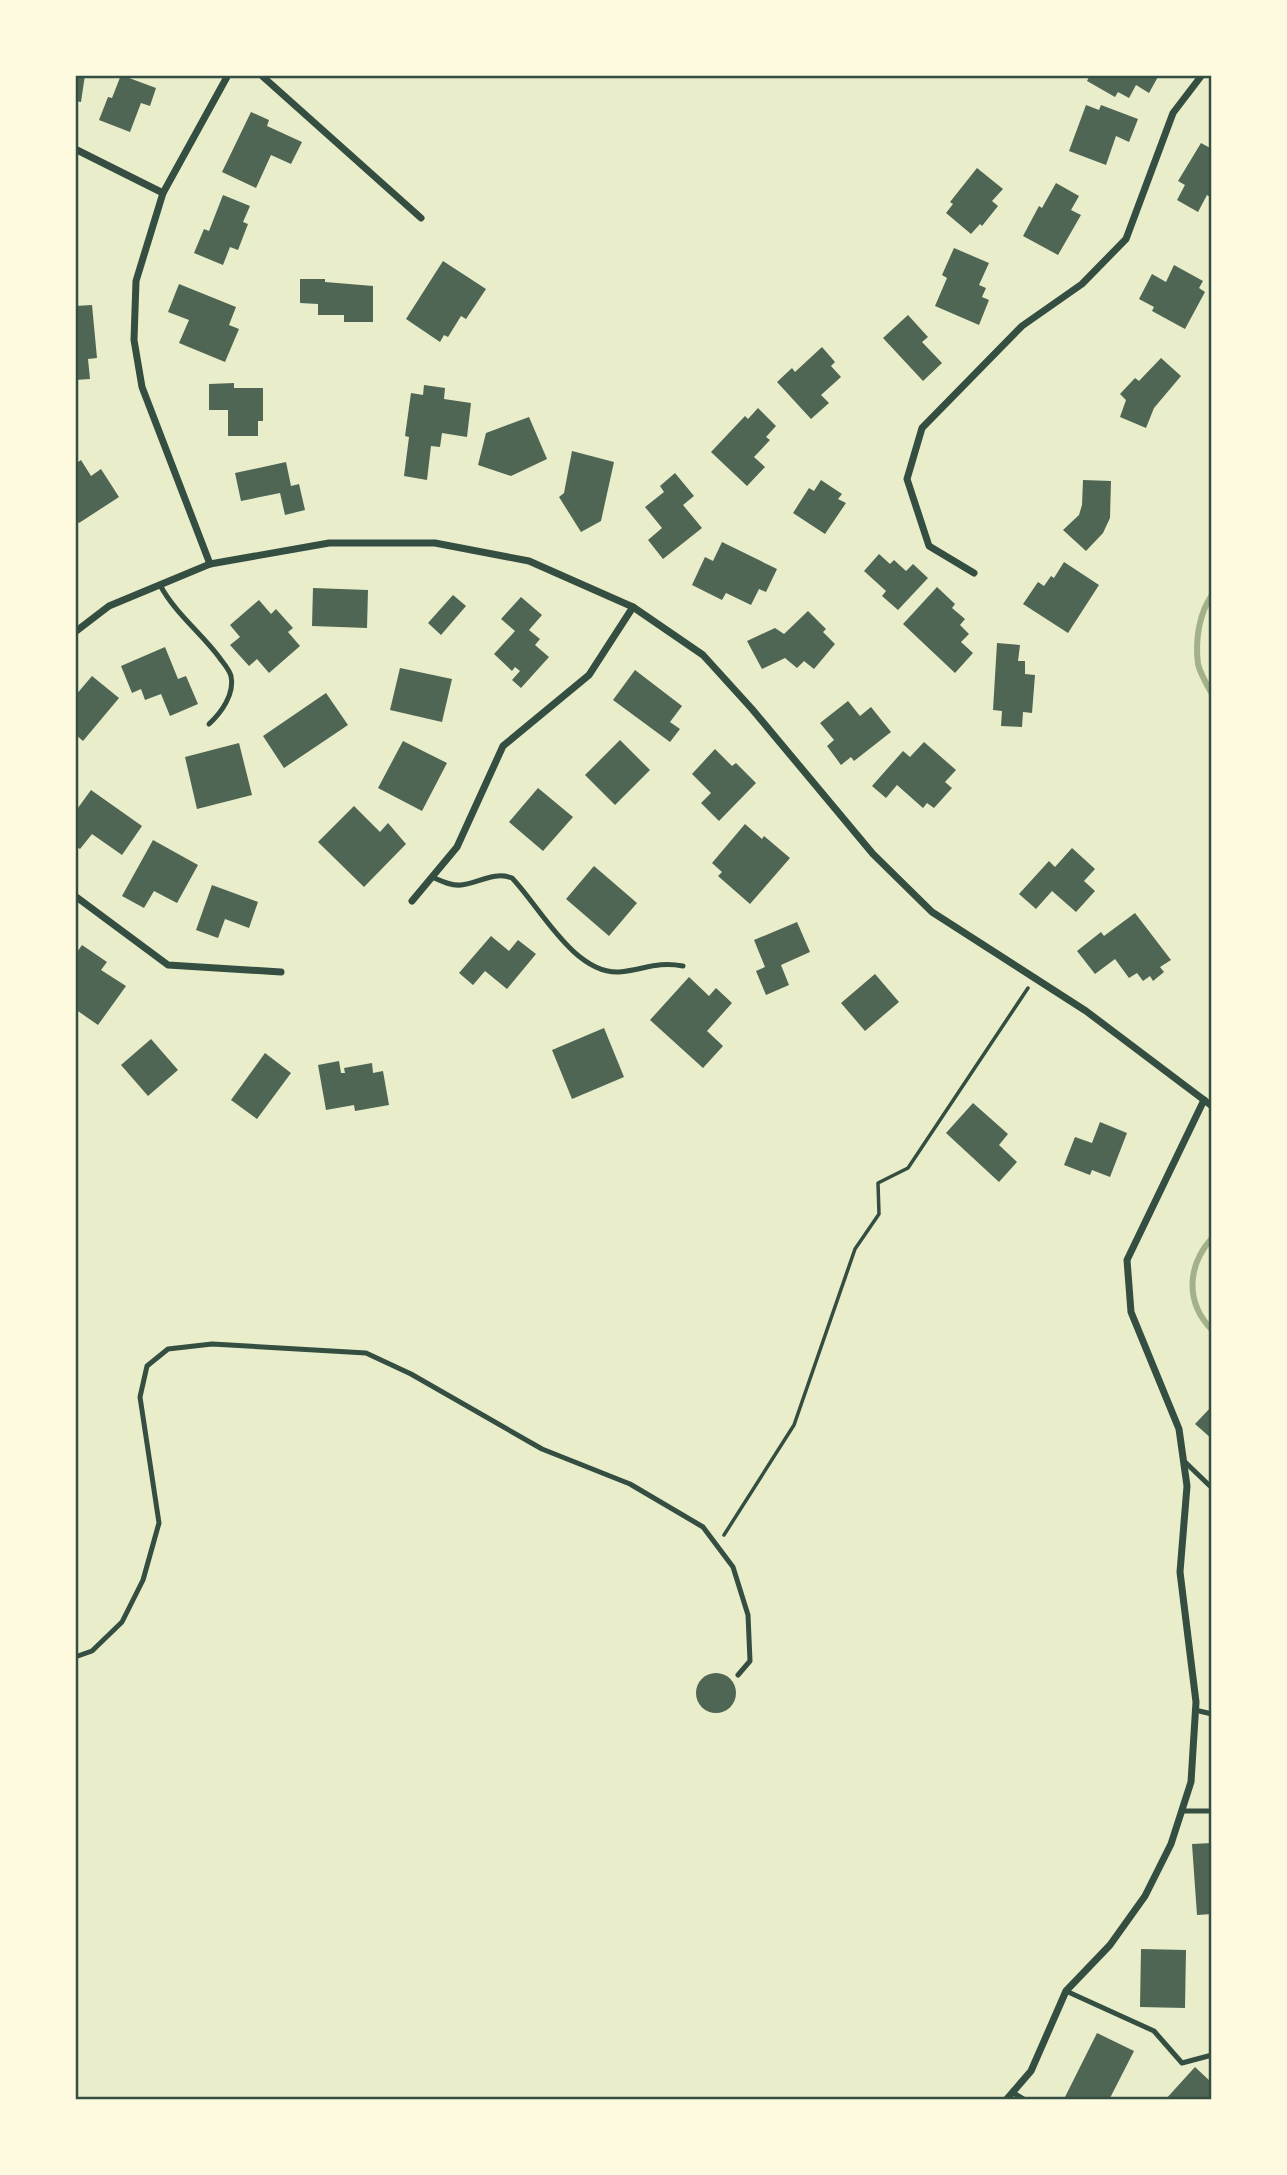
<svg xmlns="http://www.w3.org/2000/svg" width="1287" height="2175" font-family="Signika,sans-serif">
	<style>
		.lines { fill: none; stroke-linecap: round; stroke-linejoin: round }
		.stream { stroke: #a3b18a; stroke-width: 6 }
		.building { fill: #4f6655 }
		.path { stroke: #344e41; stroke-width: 3.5 }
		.service { stroke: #344e41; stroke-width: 5 }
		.minor { stroke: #344e41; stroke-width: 7 }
		.neatline { fill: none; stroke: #344e41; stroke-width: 2.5 }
	</style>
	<rect width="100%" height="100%" fill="#e9edc9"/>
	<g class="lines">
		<g class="stream">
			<path d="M 1212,595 C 1199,613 1195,641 1198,664 C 1200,673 1207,685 1212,694"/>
			<path d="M 1212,1238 C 1187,1266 1185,1302 1212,1330"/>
		</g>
	</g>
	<g class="building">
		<path d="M 75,75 L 85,75 L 81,102 L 75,101 Z"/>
		<path d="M 121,75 L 156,88 L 150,106 L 141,103 L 130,132 L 99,120 L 108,97 L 112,98 Z"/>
		<path d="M 1090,75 L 1159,75 L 1149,93 L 1136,85 L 1129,98 L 1118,92 L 1115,97 L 1087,81 Z"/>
		<path d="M 1086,105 L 1099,110 L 1101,105 L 1138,119 L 1129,142 L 1116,136 L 1106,165 L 1069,151 Z"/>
		<path d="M 251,112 L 269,120 L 267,126 L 302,142 L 291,164 L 271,155 L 256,188 L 222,172 Z"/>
		<path d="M 1201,143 L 1212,149 L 1212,198 L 1207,195 L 1198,212 L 1177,200 L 1185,185 L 1178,181 Z"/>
		<path d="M 977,168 L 1003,189 L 992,201 L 998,206 L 982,226 L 980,224 L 971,234 L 946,213 L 953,204 L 950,202 Z"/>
		<path d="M 1056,183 L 1079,196 L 1071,210 L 1081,215 L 1058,255 L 1023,236 L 1039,206 L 1042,208 Z"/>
		<path d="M 223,195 L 250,206 L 243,222 L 248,224 L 238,250 L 230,247 L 223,265 L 194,253 L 204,229 L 209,231 Z"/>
		<path d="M 954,248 L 989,263 L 979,285 L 986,288 L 982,297 L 989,300 L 979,325 L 935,306 L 947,278 L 942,275 Z"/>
		<path d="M 443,261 L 486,289 L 466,319 L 461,316 L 448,337 L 444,335 L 440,342 L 406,319 Z"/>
		<path d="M 1174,265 L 1203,281 L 1199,288 L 1205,292 L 1185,329 L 1152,311 L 1154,307 L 1139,299 L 1152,274 L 1166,282 Z"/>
		<path d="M 300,279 L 325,279 L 325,282 L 373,286 L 373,322 L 344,322 L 344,315 L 318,315 L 318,304 L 300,303 Z"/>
		<path d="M 179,284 L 236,307 L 229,325 L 239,329 L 225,362 L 179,343 L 189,320 L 168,312 Z"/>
		<path d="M 92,305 L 97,358 L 88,359 L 90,379 L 75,380 L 75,306 Z"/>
		<path d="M 908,315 L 928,337 L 922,342 L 942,363 L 923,381 L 883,338 Z"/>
		<path d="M 822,347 L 835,362 L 831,366 L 841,377 L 821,395 L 829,403 L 811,419 L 777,382 L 792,368 L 795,372 Z"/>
		<path d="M 1161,358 L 1181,376 L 1154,408 L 1146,428 L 1120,417 L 1126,400 L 1120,394 L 1135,378 L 1139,381 Z"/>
		<path d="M 234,383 L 234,388 L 263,388 L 263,421 L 258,421 L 258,436 L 228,436 L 228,410 L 209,410 L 209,384 Z"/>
		<path d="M 424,385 L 445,388 L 444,399 L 471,403 L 467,437 L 442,433 L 440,447 L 431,446 L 427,480 L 404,476 L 409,437 L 405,436 L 411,393 L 423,395 Z"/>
		<path d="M 758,408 L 776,426 L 766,437 L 770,440 L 754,457 L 765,467 L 747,486 L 711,452 L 745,416 L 748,419 Z"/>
		<path d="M 529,417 L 547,459 L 511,476 L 478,465 L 486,433 Z"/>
		<path d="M 572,451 L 614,462 L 601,521 L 581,532 L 559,497 L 564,493 Z"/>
		<path d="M 81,460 L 91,476 L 101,469 L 119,497 L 79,523 L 75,518 L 75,464 Z"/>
		<path d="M 286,462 L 291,486 L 299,484 L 305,510 L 285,515 L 280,493 L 241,501 L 235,473 Z"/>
		<path d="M 675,473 L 694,496 L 683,505 L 702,528 L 663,559 L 648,540 L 662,528 L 645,507 L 664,492 L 660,486 Z"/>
		<path d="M 821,480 L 842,494 L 838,499 L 846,503 L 825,534 L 793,513 L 809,488 L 814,491 Z"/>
		<path d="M 1083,480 L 1111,481 L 1110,518 L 1103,533 L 1086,551 L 1063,530 L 1079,515 L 1082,505 Z"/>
		<path d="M 722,542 L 777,569 L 766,592 L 759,589 L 751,605 L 726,593 L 722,600 L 692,585 L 705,557 L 713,561 Z"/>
		<path d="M 879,554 L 890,564 L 894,560 L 906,571 L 913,564 L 928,578 L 898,610 L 882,596 L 886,591 L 864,571 Z"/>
		<path d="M 1064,562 L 1099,585 L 1068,633 L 1023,604 L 1038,582 L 1044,586 L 1051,576 L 1054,578 Z"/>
		<path d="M 937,587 L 955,604 L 952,608 L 965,619 L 960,625 L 969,634 L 961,642 L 973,653 L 955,673 L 903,624 Z"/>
		<path d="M 313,588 L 368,590 L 367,628 L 312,626 Z"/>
		<path d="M 453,595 L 466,606 L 441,635 L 428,623 Z"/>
		<path d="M 521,597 L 542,615 L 529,630 L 540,639 L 535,645 L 549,657 L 521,688 L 512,680 L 520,671 L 515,667 L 512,671 L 494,654 L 515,631 L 501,619 Z"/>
		<path d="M 259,600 L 271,614 L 276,609 L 293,628 L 288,632 L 300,646 L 269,673 L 257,659 L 249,666 L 230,645 L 240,637 L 230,625 Z"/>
		<path d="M 808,611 L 826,629 L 823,632 L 835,644 L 814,669 L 804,661 L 797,668 L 785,658 L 762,669 L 747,641 L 775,628 L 784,634 Z"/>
		<path d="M 997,643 L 1020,645 L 1018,661 L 1025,661 L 1025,674 L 1035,675 L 1032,713 L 1023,712 L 1022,727 L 1001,726 L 1002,711 L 993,710 Z"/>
		<path d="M 165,647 L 178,679 L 186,676 L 198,704 L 170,716 L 161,694 L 145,700 L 141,689 L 132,693 L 121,666 Z"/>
		<path d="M 400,668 L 452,679 L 442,722 L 390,710 Z"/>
		<path d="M 635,670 L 682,706 L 670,722 L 680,729 L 670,742 L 613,700 Z"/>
		<path d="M 92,676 L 119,698 L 83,741 L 75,734 L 75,696 Z"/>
		<path d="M 326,693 L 348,725 L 284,768 L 263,736 Z"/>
		<path d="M 848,701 L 860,716 L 871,707 L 891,732 L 854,761 L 851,757 L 841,765 L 827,746 L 834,740 L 820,723 Z"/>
		<path d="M 620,740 L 650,770 L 615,805 L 585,775 Z"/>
		<path d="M 403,741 L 447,763 L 422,811 L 378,788 Z"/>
		<path d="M 924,742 L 956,770 L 945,782 L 952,788 L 934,808 L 927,803 L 923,808 L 897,785 L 886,798 L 872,786 L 903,751 L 910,757 Z"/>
		<path d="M 239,743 L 252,795 L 197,809 L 185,757 Z"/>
		<path d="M 715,749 L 732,766 L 736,763 L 756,783 L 719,821 L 701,803 L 711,793 L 692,774 Z"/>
		<path d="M 538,788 L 573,817 L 543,851 L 509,822 Z"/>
		<path d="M 91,790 L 142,826 L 122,855 L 92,834 L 80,849 L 75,846 L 75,812 Z"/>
		<path d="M 354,806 L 380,832 L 388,823 L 406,844 L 364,887 L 318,842 Z"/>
		<path d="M 745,824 L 762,839 L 764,836 L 790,858 L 750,904 L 718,876 L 722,872 L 712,863 Z"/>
		<path d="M 153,840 L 198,865 L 177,903 L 154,891 L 144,908 L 122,896 Z"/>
		<path d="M 1072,848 L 1095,869 L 1084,881 L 1095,891 L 1076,912 L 1052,891 L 1036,909 L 1019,894 L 1049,861 L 1055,867 Z"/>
		<path d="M 594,866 L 637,903 L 609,936 L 566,899 Z"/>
		<path d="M 212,885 L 258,902 L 249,928 L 225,919 L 218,938 L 196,930 Z"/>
		<path d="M 1135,913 L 1171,960 L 1160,967 L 1164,972 L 1153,981 L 1150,976 L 1143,981 L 1137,973 L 1129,978 L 1115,959 L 1095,974 L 1077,951 L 1101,932 L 1104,936 Z"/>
		<path d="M 797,922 L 810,952 L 781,965 L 789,985 L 766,995 L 756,971 L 765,967 L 754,940 Z"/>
		<path d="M 491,936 L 509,951 L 518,940 L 536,954 L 507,989 L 485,971 L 473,985 L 459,973 Z"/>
		<path d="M 82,945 L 107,962 L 101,970 L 126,986 L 98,1025 L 75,1009 L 75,955 Z"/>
		<path d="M 875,974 L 899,1002 L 865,1031 L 841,1003 Z"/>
		<path d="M 689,977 L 709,996 L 716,988 L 732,1003 L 707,1031 L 723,1046 L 703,1068 L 650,1020 Z"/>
		<path d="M 604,1028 L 624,1077 L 572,1099 L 552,1050 Z"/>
		<path d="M 151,1039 L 178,1070 L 148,1096 L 121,1065 Z"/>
		<path d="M 265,1053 L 291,1073 L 257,1119 L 231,1100 Z"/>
		<path d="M 339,1061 L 341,1073 L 345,1073 L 344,1068 L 372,1063 L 373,1073 L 383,1071 L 389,1105 L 355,1111 L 354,1105 L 326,1110 L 318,1065 Z"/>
		<path d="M 973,1103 L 1008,1134 L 999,1145 L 1017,1162 L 999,1182 L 946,1133 Z"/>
		<path d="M 1100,1122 L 1127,1133 L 1110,1177 L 1092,1170 L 1090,1175 L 1064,1165 L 1075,1137 L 1092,1143 Z"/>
		<path d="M 1212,1406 L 1212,1439 L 1195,1424 Z"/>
		<circle cx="716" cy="1693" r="20"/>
		<path d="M 1212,1843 L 1212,1914 L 1197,1915 L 1192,1844 Z"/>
		<path d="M 1141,1949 L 1186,1950 L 1185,2008 L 1140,2007 Z"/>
		<path d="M 1097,2033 L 1134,2051 L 1109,2100 L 1070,2100 L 1065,2097 Z"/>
		<path d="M 1195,2067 L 1212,2083 L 1212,2100 L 1165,2100 Z"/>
	</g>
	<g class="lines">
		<path class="path" d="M 724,1535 L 794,1425 L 855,1249 L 879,1214 L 878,1183 L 908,1168 L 1028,988"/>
		<g class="service">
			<path d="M 160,585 C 175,613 200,632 219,657 C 223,663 229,669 231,676 C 235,694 221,713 209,724"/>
			<path d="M 432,877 C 441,881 451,886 461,885 C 478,883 495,871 512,878 C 540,907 574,974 619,972 C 644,970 656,961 683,966"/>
			<path d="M 1183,1460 L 1212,1488"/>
			<path d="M 75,1657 L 92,1651 L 122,1622 L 143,1580 L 159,1523 L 140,1397 L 147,1366 L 168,1349 L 212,1344 L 366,1353 L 411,1374 L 542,1449 L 630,1484 L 703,1527 L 733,1567 L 748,1615 L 750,1661 L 738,1675"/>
			<path d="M 1195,1710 L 1212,1714"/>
			<path d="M 1182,1811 L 1212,1811"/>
			<path d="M 1066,1991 L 1154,2031 L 1182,2063 L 1212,2055"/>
			<path d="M 1012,2092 L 1025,2100"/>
		</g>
		<g class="minor">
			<path d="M 261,75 L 421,218"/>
			<path d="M 75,149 L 163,193"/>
			<path d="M 210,564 L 142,387 L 134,340 L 136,281 L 163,193 L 228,75"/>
			<path d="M 974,573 L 929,546 L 907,479 L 922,428 L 1022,326 L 1082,284 L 1126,239 L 1173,113 L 1202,75"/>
			<path d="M 75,632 L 109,606 L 210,564 L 329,543 L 435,543 L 529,561 L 633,607 L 703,655 L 752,709 L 873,854 L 932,912 L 1086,1011 L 1212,1106"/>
			<path d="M 75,896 L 168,965 L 281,972"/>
			<path d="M 412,901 L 457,847 L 503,746 L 589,675 L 633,607"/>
			<path d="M 1006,2100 L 1031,2071 L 1066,1991 L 1110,1945 L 1145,1896 L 1171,1844 L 1191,1782 L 1196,1702 L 1180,1572 L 1187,1486 L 1179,1429 L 1131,1312 L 1127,1260 L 1204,1100"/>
		</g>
	</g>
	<rect width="1287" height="2175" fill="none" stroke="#fefae0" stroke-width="154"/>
	<rect x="77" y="77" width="1133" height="2021" class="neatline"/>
</svg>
